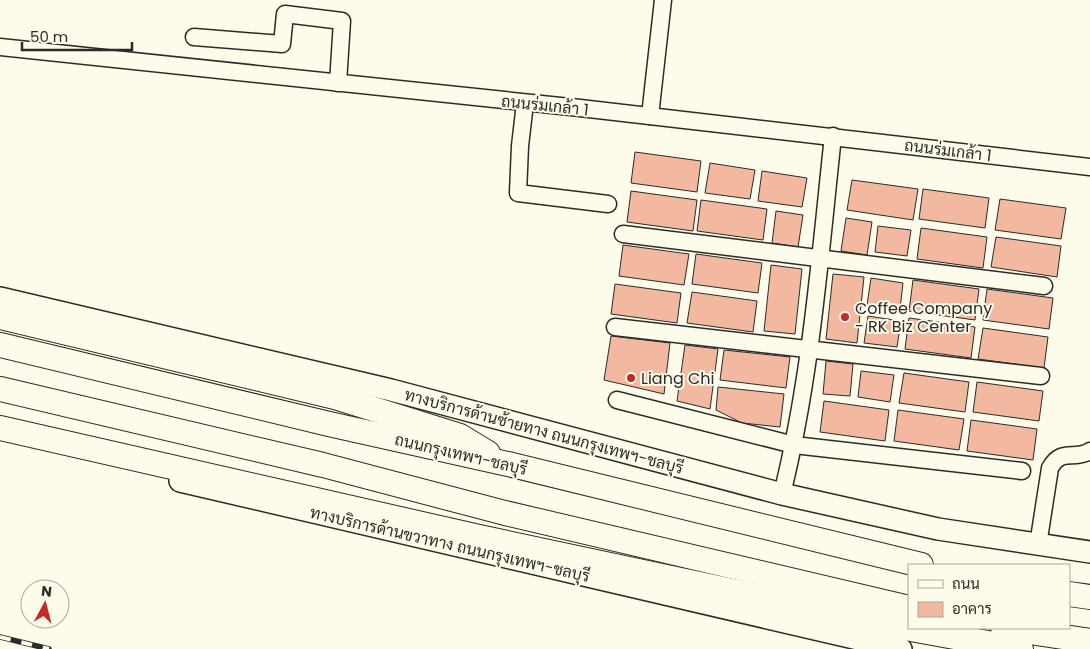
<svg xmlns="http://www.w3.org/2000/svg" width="1090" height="649" font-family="Poppins,Sarabun,sans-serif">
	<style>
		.building { fill: #f2b8a0; stroke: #2b2b2b }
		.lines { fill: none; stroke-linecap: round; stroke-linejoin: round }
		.minor-casing { stroke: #2b2b2b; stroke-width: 19 }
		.major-casing { stroke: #2b2b2b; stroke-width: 24 }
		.highway-casing { stroke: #2b2b2b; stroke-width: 26 }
		.minor { stroke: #fdfbea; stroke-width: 16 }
		.major { stroke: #fdfbea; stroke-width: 21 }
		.highway { stroke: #fdfbea; stroke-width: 24 }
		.rail-casing { stroke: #2b2b2b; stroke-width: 5.5 }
		.rail { stroke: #fdfbea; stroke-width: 4; stroke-dasharray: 11; stroke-linecap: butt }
		.poi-dot { fill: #c62828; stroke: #fdfbea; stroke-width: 2 }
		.labels { text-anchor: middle; stroke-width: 4; stroke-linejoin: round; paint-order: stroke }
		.street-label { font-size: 16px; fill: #2b2b2b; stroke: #fdfbea }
		.poi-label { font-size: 16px; fill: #2b2b2b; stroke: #fdfbea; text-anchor: start }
	</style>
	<rect width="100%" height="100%" fill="#fdfbea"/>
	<g class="building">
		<path d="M 635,152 L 701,161 L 697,192 L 631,183 Z"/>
		<path d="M 710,163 L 755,170 L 750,199 L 705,193 Z"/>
		<path d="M 762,171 L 807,178 L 802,207 L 758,201 Z"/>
		<path d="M 852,180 L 918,189 L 913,220 L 847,210 Z"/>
		<path d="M 923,189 L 989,198 L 985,228 L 919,219 Z"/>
		<path d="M 631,191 L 697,200 L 693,231 L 627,222 Z"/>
		<path d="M 1000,199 L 1066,208 L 1061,239 L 995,230 Z"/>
		<path d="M 701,200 L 767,209 L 763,240 L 697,231 Z"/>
		<path d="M 776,211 L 803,215 L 798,247 L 772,243 Z"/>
		<path d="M 846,218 L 872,222 L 867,255 L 841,251 Z"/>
		<path d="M 878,226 L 911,230 L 907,256 L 875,252 Z"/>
		<path d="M 921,228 L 987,237 L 983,268 L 917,259 Z"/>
		<path d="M 996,237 L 1061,246 L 1057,277 L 991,267 Z"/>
		<path d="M 623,245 L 689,254 L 684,285 L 619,276 Z"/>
		<path d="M 696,254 L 762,263 L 758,293 L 692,284 Z"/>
		<path d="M 771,265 L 802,269 L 795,334 L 764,331 Z"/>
		<path d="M 833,274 L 864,277 L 857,343 L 826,339 Z"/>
		<path d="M 871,278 L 903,283 L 900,309 L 867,305 Z"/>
		<path d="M 913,280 L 979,289 L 975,320 L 909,311 Z"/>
		<path d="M 615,284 L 681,293 L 677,323 L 611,314 Z"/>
		<path d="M 987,289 L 1053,298 L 1049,329 L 983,320 Z"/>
		<path d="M 692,292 L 757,301 L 753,332 L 687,323 Z"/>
		<path d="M 868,316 L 901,321 L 897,347 L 864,343 Z"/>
		<path d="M 909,318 L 975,327 L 971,358 L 905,349 Z"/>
		<path d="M 983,328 L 1048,337 L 1044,368 L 978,359 Z"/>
		<path d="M 611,336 L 670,343 L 664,394 L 604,380 Z"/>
		<path d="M 685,345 L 718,349 L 710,409 L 677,401 Z"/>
		<path d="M 724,350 L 790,357 L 786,388 L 720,380 Z"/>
		<path d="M 826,361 L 853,364 L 850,396 L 823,394 Z"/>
		<path d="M 861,371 L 894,375 L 890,402 L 858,397 Z"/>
		<path d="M 904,373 L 969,382 L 965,412 L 899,403 Z"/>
		<path d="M 977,382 L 1043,391 L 1039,421 L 973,412 Z"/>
		<path d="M 718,387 L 784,394 L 780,427 L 742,423 L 716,410 Z"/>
		<path d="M 824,401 L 889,410 L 885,441 L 820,432 Z"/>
		<path d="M 898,410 L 964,419 L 959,450 L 894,441 Z"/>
		<path d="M 971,420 L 1037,429 L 1033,460 L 967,451 Z"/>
	</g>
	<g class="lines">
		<defs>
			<g id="minor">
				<path d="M 194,37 L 282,44 L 285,14 L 342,21 L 338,83"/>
				<path d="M 0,47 L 580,108 L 1090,167"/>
				<path d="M 525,103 L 520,146 L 518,193 L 608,204"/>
				<path d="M 650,116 L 663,0"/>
				<path d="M 623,234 L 1044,286"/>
				<path d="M 615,327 L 1041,376"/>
				<path d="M 617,400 L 794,445 L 1022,471"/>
				<path d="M 782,494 C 811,378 820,256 833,136"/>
				<path d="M 1038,545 L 1050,468 C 1062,447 1074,461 1090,451"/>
			</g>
			<g id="major">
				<path d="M 0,298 L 391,390 L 782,494 L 938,529 L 1090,552"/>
				<path d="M 180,481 L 901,649"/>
			</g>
			<g id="highway">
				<path d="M 0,317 L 335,397 L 460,436 L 488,453"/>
				<path d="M 0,345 L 329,424 L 508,464 L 921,565"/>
				<path d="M 0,389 L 323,465 L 505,513 L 909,608"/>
				<path d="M 0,428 L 479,537 L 905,628 L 1021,649"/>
				<path d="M 1069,594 L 1090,597"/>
				<path d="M 1003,628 L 1090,641"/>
			</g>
		</defs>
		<use href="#minor" class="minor-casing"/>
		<use href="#major" class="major-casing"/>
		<use href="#highway" class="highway-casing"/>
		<use href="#minor" class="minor"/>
		<use href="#major" class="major"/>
		<use href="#highway" class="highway"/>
		<defs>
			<path id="rail" d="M 0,637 L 49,649"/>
		</defs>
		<use href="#rail" class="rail-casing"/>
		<use href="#rail" class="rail"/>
	</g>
	<g class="poi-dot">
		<circle cx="845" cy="317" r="5"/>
		<circle cx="631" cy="378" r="5"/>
	</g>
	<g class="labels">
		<g class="street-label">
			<text transform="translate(545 105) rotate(6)" y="6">ถนนร่มเกล้า 1</text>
			<text transform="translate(948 150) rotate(7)" y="6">ถนนร่มเกล้า 1</text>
			<text transform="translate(544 431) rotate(15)" y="6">ทางบริการด้านซ้ายทาง ถนนกรุงเทพฯ-ชลบุรี</text>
			<text transform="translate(461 454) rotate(13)" y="6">ถนนกรุงเทพฯ-ชลบุรี</text>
			<text transform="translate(450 544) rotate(13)" y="6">ทางบริการด้านขวาทาง ถนนกรุงเทพฯ-ชลบุรี</text>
		</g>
		<g class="poi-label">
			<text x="855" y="314">Coffee Company<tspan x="855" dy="18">- RK Biz Center</tspan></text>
			<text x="641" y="384">Liang Chi</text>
		</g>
	</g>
	<rect x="908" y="564" width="162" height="65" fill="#fdfbea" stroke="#a9a89e"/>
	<rect x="918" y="580" width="25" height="8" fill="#fdfbea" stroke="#a9a89e"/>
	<text x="952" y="589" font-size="15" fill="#2b2b2b">ถนน</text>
	<rect x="918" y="602" width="25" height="15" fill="#f2b8a0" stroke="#a9a89e"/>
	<text x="952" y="614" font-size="15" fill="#2b2b2b">อาคาร</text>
	<g transform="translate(45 604) rotate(7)"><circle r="24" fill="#fdfbea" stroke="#a9a89e"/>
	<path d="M0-4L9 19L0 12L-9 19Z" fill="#c62828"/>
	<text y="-8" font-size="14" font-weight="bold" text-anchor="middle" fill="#2b2b2b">N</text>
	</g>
	<path d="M22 42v8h110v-8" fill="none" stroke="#2b2b2b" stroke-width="2.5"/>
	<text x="30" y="42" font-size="15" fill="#2b2b2b" stroke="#fdfbea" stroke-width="4" paint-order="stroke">50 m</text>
</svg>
